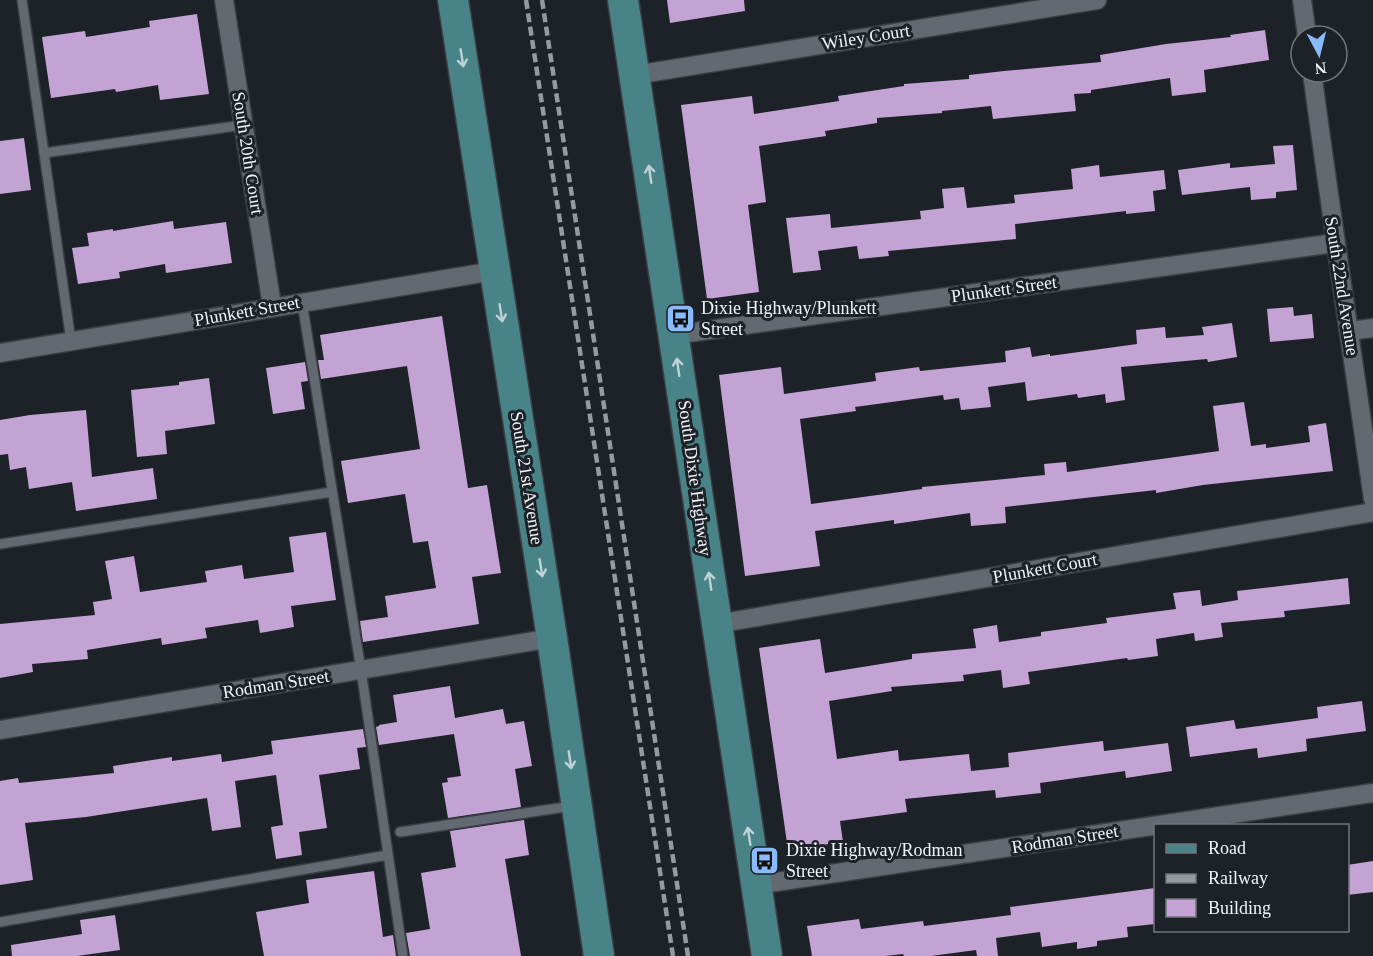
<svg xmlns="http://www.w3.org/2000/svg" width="1373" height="956" font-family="Georgia,serif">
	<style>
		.building { fill: #c3a3d4 }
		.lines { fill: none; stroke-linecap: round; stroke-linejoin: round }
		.service-casing { stroke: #3a3e43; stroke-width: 12 }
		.minor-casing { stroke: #3a3e43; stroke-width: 21 }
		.primary-casing { stroke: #3a3e43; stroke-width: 33 }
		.service { stroke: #636970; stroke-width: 9 }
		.minor { stroke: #636970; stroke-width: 18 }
		.primary { stroke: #478387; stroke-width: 30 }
		.rail { stroke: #969a9f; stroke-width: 4.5; stroke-dasharray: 9 4.5; stroke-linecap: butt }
		.oneway { stroke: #bed2d7 }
		.labels { text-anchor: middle; stroke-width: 6; stroke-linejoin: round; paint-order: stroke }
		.street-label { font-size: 18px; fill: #f1f4f9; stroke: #1d2128 }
		.poi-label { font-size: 18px; fill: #f1f4f9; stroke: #1d2128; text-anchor: start }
	</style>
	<rect width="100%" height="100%" fill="#1d2128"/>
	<g class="building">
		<path d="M 667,0 L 744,0 L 745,11 L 670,23 Z"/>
		<path d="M 197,14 L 209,94 L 160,100 L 158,85 L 116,92 L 115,89 L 51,98 L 42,37 L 85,31 L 86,37 L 150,27 L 149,21 Z"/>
		<path d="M 1265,30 L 1269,60 L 1204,70 L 1206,92 L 1172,96 L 1170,78 L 1091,90 L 1091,93 L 1074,94 L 1076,111 L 993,119 L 991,106 L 942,111 L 942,113 L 877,118 L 877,123 L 825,131 L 826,136 L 759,146 L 766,202 L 748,205 L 759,292 L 707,299 L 681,105 L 752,96 L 754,114 L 839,101 L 838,96 L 904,86 L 904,84 L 969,79 L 969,75 L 1004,71 L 1101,62 L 1100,55 L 1166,44 L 1231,37 L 1230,35 Z"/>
		<path d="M 24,138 L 31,190 L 0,194 L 0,141 Z"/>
		<path d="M 1293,145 L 1297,190 L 1276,192 L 1276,198 L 1251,200 L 1250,187 L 1182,195 L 1178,170 L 1230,163 L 1230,168 L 1275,164 L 1273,146 Z"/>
		<path d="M 1099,165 L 1100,177 L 1164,170 L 1166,189 L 1153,191 L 1155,211 L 1126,214 L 1126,211 L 1015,224 L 1016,239 L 888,251 L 889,256 L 859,259 L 857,246 L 818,251 L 821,270 L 793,273 L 786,218 L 830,214 L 831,228 L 921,219 L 920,211 L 944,208 L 942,189 L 964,187 L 967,208 L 1015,203 L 1014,195 L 1073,189 L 1071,169 Z"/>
		<path d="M 173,221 L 174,229 L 226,222 L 232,263 L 166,273 L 165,264 L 119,272 L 120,278 L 78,284 L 72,248 L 89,246 L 87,233 L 113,229 L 113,231 Z"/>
		<path d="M 1293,307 L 1294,316 L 1312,314 L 1314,338 L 1270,342 L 1267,309 Z"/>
		<path d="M 442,316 L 468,488 L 487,485 L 501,573 L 472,577 L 479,624 L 363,642 L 360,621 L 388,617 L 385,596 L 436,588 L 428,541 L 413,543 L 405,494 L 348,503 L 341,461 L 420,449 L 407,366 L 321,379 L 318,360 L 324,360 L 320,335 Z"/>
		<path d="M 1232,323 L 1237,357 L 1208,362 L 1207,359 L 1121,367 L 1125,400 L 1106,403 L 1105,394 L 1078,398 L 1077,394 L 1027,401 L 1025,382 L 988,387 L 991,407 L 961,410 L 959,398 L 944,400 L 943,395 L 855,407 L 856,411 L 800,419 L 811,504 L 922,489 L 922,487 L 1045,475 L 1044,464 L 1066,462 L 1067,472 L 1219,451 L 1213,406 L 1244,402 L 1251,446 L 1266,444 L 1266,448 L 1310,442 L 1308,426 L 1326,423 L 1333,471 L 1203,485 L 1156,493 L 1156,490 L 1005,507 L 1006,523 L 971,526 L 970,513 L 894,524 L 894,520 L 815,531 L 820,566 L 745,576 L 719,375 L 781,367 L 784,394 L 876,381 L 875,373 L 919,367 L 920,371 L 1006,362 L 1005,351 L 1030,347 L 1032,357 L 1050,354 L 1050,356 L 1137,344 L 1136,330 L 1165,327 L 1166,338 L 1204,335 L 1202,327 Z"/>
		<path d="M 305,362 L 308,381 L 301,382 L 305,409 L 273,414 L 266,368 Z"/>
		<path d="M 209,378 L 215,424 L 165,431 L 167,454 L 137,457 L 131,390 L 179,385 L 179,382 Z"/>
		<path d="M 86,410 L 92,477 L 153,468 L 157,499 L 76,511 L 72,482 L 29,489 L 26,467 L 10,470 L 8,454 L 0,455 L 0,420 L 30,415 Z"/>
		<path d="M 326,532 L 336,600 L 291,606 L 294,627 L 260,633 L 258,620 L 205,628 L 207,638 L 162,645 L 161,638 L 87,650 L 88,659 L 32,664 L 33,672 L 0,678 L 0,624 L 95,615 L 93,602 L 112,599 L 105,561 L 134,556 L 140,592 L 207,582 L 205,571 L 242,565 L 244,579 L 294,572 L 289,537 Z"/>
		<path d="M 1348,578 L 1350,604 L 1284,611 L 1285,617 L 1221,623 L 1223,637 L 1195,641 L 1194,633 L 1156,639 L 1158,656 L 1128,660 L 1127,658 L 1028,672 L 1030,684 L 1003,688 L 1001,670 L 963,675 L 964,681 L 891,687 L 892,691 L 829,701 L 837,759 L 898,750 L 899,761 L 969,754 L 971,771 L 1009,767 L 1008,753 L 1103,741 L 1104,751 L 1168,743 L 1172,771 L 1126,778 L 1125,771 L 1040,783 L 1041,793 L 996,798 L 995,790 L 905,799 L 907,812 L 840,821 L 843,842 L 788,850 L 759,648 L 820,639 L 825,673 L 912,659 L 912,654 L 976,648 L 973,629 L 997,625 L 999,642 L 1041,636 L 1041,632 L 1107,623 L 1106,618 L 1176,609 L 1173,593 L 1200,590 L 1202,606 L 1238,600 L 1237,591 Z"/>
		<path d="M 450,686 L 455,718 L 503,709 L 506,724 L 524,721 L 532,766 L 515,769 L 521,807 L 448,818 L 442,783 L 448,782 L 447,778 L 461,776 L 454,734 L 379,745 L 376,727 L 379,726 L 379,725 L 397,722 L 393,695 Z"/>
		<path d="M 1362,701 L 1366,731 L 1306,739 L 1307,751 L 1258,758 L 1257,748 L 1190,757 L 1186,727 L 1234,720 L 1236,729 L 1318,718 L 1317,707 Z"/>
		<path d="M 363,729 L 366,747 L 357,748 L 360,769 L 319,775 L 327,828 L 299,832 L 302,855 L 276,859 L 271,827 L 283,825 L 276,775 L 235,781 L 241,827 L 212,831 L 207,798 L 86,817 L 25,823 L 33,880 L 0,885 L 0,781 L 18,778 L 19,783 L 114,773 L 113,766 L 172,757 L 172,761 L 221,754 L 222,762 L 273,754 L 271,741 Z"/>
		<path d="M 524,820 L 529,855 L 505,859 L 521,956 L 410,956 L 406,933 L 430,929 L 421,873 L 456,867 L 450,831 Z"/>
		<path d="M 1373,861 L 1373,892 L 1347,895 L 1347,865 Z"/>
		<path d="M 374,871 L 383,937 L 393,935 L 396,956 L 264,956 L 256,912 L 309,903 L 306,880 Z"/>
		<path d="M 1155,888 L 1155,924 L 1127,927 L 1128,937 L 1097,941 L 1097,946 L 1077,949 L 1077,942 L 1042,947 L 1040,932 L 996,938 L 998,956 L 977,956 L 976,950 L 931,956 L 904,956 L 903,954 L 885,956 L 812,956 L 807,926 L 859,919 L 861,929 L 923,921 L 924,926 L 1011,915 L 1010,907 Z"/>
		<path d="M 115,915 L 120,950 L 77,956 L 12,956 L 11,945 L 82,934 L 80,920 Z"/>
	</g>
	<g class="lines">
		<defs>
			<g id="service">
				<path d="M 22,0 L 71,341"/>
				<path d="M 44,153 L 243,125"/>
				<path d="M 302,302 L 361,670 L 403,956"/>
				<path d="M 0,544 L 332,492"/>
				<path d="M 400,832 L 572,806"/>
				<path d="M 0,922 L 388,855"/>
			</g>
			<g id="minor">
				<path d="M 224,0 L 272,306"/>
				<path d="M 1302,0 L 1307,36"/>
				<path d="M 1312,72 C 1331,215 1353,357 1373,499"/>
				<path d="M 635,75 L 1097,0"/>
				<path d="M 1350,331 L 1373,328"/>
				<path d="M 673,335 L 1335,243"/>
				<path d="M 0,353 L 494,271"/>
				<path d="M 716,624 L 1373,512"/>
				<path d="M 0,730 L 552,638"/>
				<path d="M 756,885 L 1373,793"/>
			</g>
			<g id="primary">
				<path d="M 453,0 L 552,638 L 599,956"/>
				<path d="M 623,0 L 767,956"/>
			</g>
		</defs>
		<use href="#service" class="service-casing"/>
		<use href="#minor" class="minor-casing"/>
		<use href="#primary" class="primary-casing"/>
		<use href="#service" class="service"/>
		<use href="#minor" class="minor"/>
		<use href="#primary" class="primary"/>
		<g class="rail">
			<path d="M 526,0 L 673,956"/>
			<path d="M 542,0 L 688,956"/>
		</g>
	</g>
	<defs><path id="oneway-shaft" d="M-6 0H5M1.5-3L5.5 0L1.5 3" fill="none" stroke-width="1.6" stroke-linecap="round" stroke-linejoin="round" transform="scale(1.5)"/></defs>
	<g class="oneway">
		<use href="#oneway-shaft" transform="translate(462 58) rotate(81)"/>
		<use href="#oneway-shaft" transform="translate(650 174) rotate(-98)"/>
		<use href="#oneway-shaft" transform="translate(501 313) rotate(81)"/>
		<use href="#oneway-shaft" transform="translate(678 367) rotate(-98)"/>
		<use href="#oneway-shaft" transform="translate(541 568) rotate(81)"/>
		<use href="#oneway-shaft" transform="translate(710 581) rotate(-98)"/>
		<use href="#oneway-shaft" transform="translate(570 760) rotate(82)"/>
		<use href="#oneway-shaft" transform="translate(749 836) rotate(-99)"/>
	</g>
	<defs>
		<symbol id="bus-square" viewBox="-11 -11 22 22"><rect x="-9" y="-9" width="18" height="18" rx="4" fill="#89bafc" stroke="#1d2128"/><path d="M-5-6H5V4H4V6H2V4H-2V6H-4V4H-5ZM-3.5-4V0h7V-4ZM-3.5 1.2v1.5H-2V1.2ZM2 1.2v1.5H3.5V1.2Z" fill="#111"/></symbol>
	</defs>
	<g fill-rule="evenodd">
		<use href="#bus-square" x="664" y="302" width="33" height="33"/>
		<use href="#bus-square" x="748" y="844" width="33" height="33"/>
	</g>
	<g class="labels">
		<g class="street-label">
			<text transform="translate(866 37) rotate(-9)" y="6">Wiley Court</text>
			<text transform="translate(248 153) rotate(81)" y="6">South 20th Court</text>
			<text transform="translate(1342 286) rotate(81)" y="6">South 22nd Avenue</text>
			<text transform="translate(1004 289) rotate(-8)" y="6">Plunkett Street</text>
			<text transform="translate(247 311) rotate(-10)" y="6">Plunkett Street</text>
			<text transform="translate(527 478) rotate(81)" y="6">South 21st Avenue</text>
			<text transform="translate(695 478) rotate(82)" y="6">South Dixie Highway</text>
			<text transform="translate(1045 568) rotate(-10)" y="6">Plunkett Court</text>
			<text transform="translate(276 684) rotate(-9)" y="6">Rodman Street</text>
			<text transform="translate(1065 839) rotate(-9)" y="6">Rodman Street</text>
		</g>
		<g class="poi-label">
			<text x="701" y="314">Dixie Highway/Plunkett<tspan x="701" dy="21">Street</tspan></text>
			<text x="786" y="856">Dixie Highway/Rodman<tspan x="786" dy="21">Street</tspan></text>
		</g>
	</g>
	<rect x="1154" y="824" width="195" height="108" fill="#1d2128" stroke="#72757c" stroke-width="1.5"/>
	<rect x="1166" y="844" width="30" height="9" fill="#478387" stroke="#72757c" stroke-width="1.5"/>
	<text x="1208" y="854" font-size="18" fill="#f1f4f9">Road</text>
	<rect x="1166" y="874" width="30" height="9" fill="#969a9f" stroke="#72757c" stroke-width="1.5"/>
	<text x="1208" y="884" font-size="18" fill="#f1f4f9">Railway</text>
	<rect x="1166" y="899" width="30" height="18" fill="#c3a3d4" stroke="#72757c" stroke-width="1.5"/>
	<text x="1208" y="914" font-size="18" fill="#f1f4f9">Building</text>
	<g transform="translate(1319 54) rotate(173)"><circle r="28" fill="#1d2128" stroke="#72757c" stroke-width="1.5"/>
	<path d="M0-4.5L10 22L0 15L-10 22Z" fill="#89bafc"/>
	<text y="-9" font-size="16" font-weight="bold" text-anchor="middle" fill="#f1f4f9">N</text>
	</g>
</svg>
